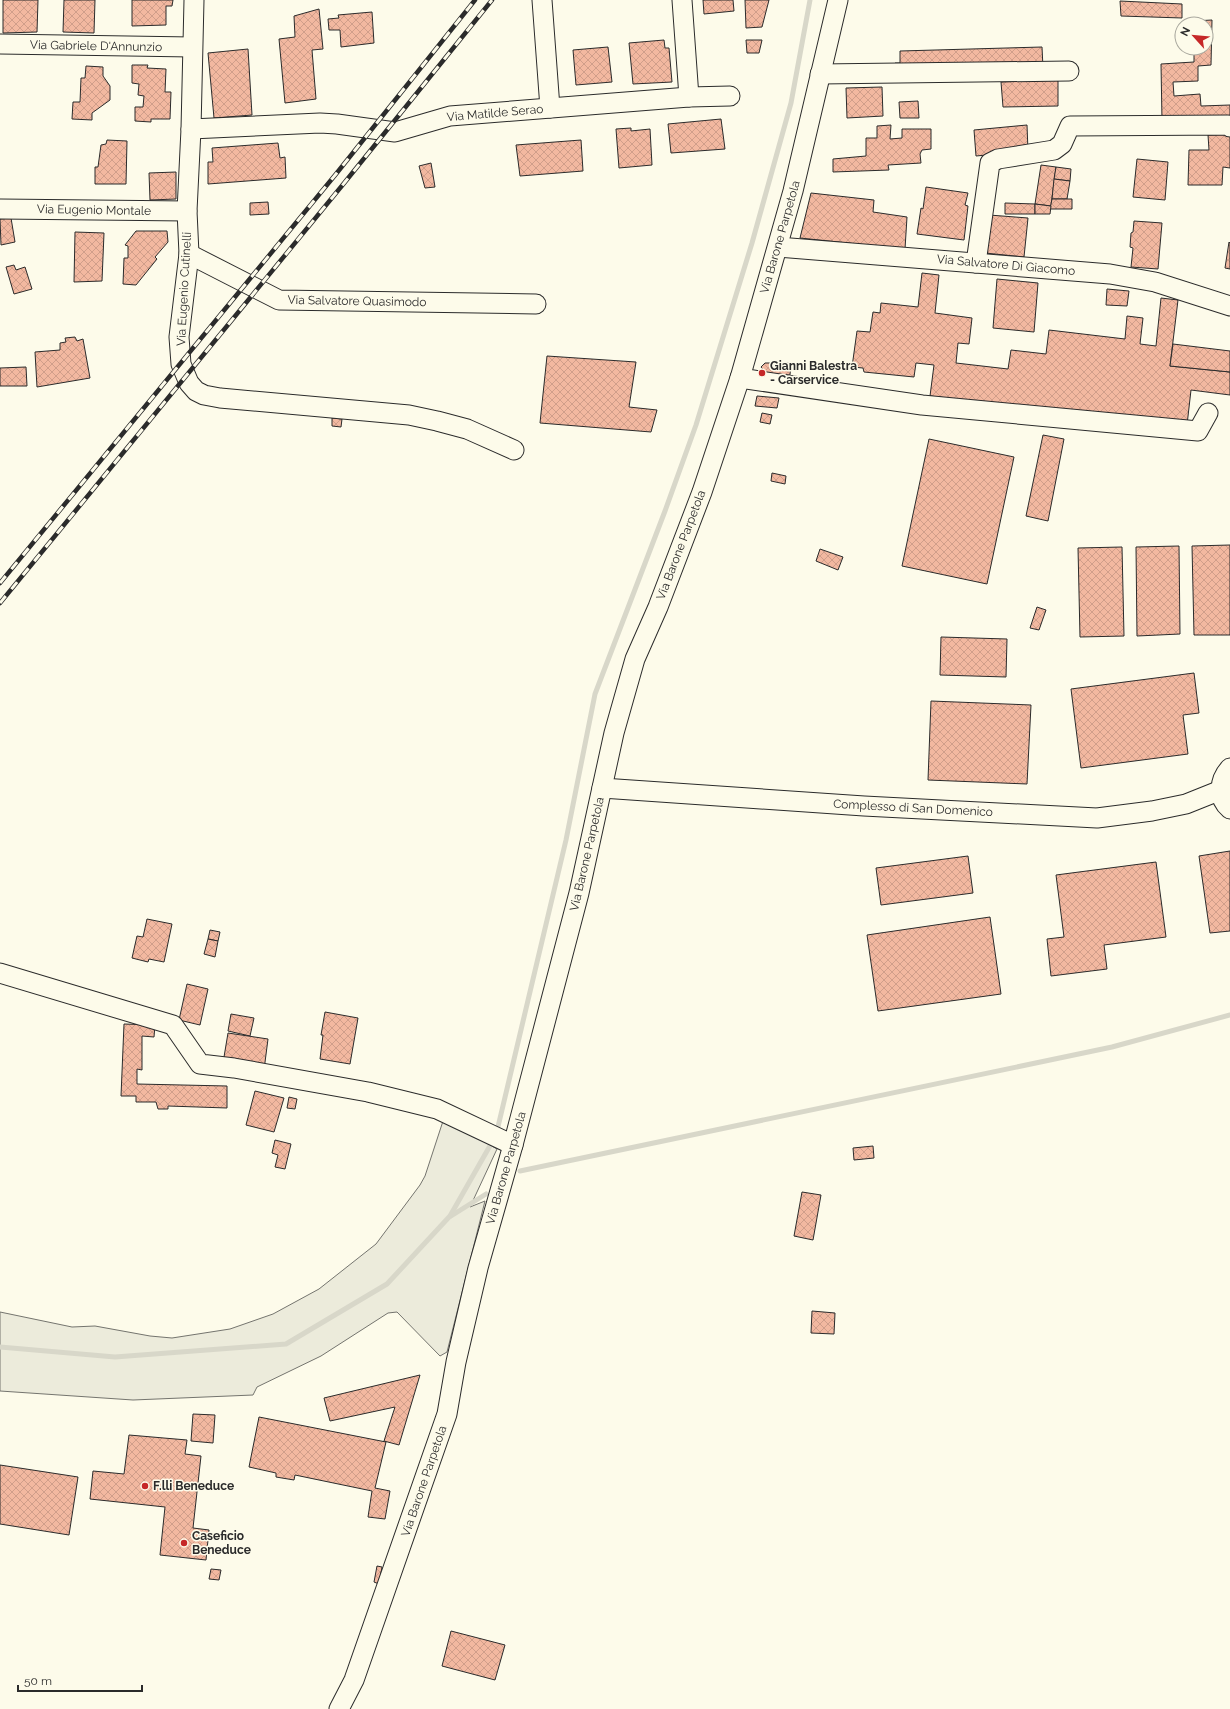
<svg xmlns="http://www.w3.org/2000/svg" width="1230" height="1709" font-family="Raleway,sans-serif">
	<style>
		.green { fill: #ecebdb; stroke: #74746e }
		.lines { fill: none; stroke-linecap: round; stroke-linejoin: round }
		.stream { stroke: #d8d7c9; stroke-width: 5 }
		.building { fill: url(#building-cross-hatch); stroke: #2b2b2b }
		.minor-casing { stroke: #2b2b2b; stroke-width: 21 }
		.minor { stroke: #fdfbea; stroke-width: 19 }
		.rail-casing { stroke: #2b2b2b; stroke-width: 4.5 }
		.rail { stroke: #fdfbea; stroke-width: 3; stroke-dasharray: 9; stroke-linecap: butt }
		.poi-dot { fill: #c62828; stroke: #fdfbea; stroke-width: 1.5 }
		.labels { text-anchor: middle; stroke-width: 3; stroke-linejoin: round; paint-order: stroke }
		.street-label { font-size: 12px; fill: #2b2b2b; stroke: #fdfbea }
		.poi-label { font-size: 12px; font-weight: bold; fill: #2b2b2b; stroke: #fdfbea; text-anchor: start }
	</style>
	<defs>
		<pattern id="building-cross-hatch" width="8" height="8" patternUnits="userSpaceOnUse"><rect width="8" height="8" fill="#f2b8a0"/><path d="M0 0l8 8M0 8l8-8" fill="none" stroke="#d09e8a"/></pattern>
	</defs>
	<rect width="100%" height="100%" fill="#fdfbea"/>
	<path class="green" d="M 444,1118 L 497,1149 L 470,1207 L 485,1201 L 447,1352 L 440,1356 L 397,1312 L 388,1313 L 321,1356 L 257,1387 L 253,1395 L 133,1400 L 0,1391 L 0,1312 L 72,1327 L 95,1326 L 150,1336 L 172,1338 L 230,1329 L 273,1314 L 319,1289 L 376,1244 L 420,1185 L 425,1176 Z"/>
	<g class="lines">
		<g class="stream">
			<path d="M 497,1131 L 566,840 L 595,694 L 665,511 L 696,425 L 752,243 L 791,103 L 810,0"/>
			<path d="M 520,1171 L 1112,1047 L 1230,1015"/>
			<path d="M 451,1216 L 486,1194"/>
			<path d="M 0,1347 L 115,1357 L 286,1344 L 387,1284 L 450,1216 L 491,1144"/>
		</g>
	</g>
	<g class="building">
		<path d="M 3,0 L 38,0 L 37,32 L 3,33 Z"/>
		<path d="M 64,0 L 95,0 L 94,33 L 63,32 Z"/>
		<path d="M 132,0 L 173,0 L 172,6 L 166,6 L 166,25 L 132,26 Z"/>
		<path d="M 703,0 L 733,0 L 734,11 L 704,14 Z"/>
		<path d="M 745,0 L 769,0 L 762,27 L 746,28 Z"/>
		<path d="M 1120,1 L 1182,4 L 1182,18 L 1121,16 Z"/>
		<path d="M 319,9 L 323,49 L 312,50 L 316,99 L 285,103 L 279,39 L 295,37 L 294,16 Z"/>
		<path d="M 372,12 L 374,43 L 341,47 L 340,30 L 329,30 L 328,19 L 339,18 L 338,15 Z"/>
		<path d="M 1212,20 L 1211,65 L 1198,66 L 1198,81 L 1173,82 L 1174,96 L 1200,94 L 1201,106 L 1230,105 L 1230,123 L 1162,121 L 1161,64 L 1194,62 L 1194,48 L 1206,48 L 1206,24 L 1193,24 L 1193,21 Z"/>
		<path d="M 664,40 L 665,48 L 669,48 L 672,82 L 633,84 L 629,43 Z"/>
		<path d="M 746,40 L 762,40 L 759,53 L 747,53 Z"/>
		<path d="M 608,47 L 612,82 L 576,85 L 573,50 Z"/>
		<path d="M 1042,47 L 1043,68 L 895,71 L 895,63 L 900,63 L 900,51 Z"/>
		<path d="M 248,49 L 252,115 L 214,118 L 208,53 Z"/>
		<path d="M 132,65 L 148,65 L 147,68 L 166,69 L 165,92 L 171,92 L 170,119 L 151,119 L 151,122 L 135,121 L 135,107 L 143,107 L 144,96 L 138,95 L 139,84 L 132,83 Z"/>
		<path d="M 86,66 L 103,67 L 103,76 L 110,86 L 110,100 L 92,113 L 92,120 L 72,119 L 73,102 L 80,102 L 81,78 L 85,78 Z"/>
		<path d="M 1058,80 L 1058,106 L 1003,107 L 1001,82 Z"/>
		<path d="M 882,87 L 883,116 L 847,118 L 846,88 Z"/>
		<path d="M 918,101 L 919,118 L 900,118 L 899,102 Z"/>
		<path d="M 721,119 L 725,149 L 671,153 L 668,124 Z"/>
		<path d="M 891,125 L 890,139 L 902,138 L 902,129 L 931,129 L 931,149 L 922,150 L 920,154 L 921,163 L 888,165 L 889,170 L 833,172 L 833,159 L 866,156 L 866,138 L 877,138 L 877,126 Z"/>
		<path d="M 1027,125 L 1028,151 L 976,156 L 974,130 Z"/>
		<path d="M 631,128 L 631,131 L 650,129 L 652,165 L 619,168 L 616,129 Z"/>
		<path d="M 1230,134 L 1230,168 L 1223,167 L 1222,185 L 1188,185 L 1189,150 L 1209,150 L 1208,135 Z"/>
		<path d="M 107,140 L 127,141 L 126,184 L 95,184 L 95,167 L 98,167 L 101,145 L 106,144 Z"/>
		<path d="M 581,140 L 583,171 L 520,176 L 516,145 Z"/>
		<path d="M 278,143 L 280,158 L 285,157 L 286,178 L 208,184 L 208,162 L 213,162 L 212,148 Z"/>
		<path d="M 1137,159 L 1168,162 L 1165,200 L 1133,197 Z"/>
		<path d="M 431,163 L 435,187 L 425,188 L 419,166 Z"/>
		<path d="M 1041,165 L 1056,167 L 1051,206 L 1035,204 Z"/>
		<path d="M 1056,167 L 1071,169 L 1070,181 L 1054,179 Z"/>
		<path d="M 176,172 L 176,199 L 150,200 L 149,173 Z"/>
		<path d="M 1054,179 L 1070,181 L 1067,199 L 1052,199 Z"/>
		<path d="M 926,187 L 968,193 L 965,205 L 968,206 L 964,240 L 917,234 L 921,208 L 923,209 Z"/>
		<path d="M 811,193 L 874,200 L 873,212 L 907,217 L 905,249 L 800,238 Z"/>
		<path d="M 1052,199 L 1072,199 L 1072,209 L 1050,209 Z"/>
		<path d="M 268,202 L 269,214 L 250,215 L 250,203 Z"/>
		<path d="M 1005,203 L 1035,204 L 1035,214 L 1005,214 Z"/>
		<path d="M 1035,204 L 1051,206 L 1050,214 L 1035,214 Z"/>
		<path d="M 989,215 L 1028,218 L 1024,257 L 985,253 Z"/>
		<path d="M 11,218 L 15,242 L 1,245 L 0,219 Z"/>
		<path d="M 1134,221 L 1162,223 L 1158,269 L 1131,267 L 1133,248 L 1130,247 L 1131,233 L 1133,232 Z"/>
		<path d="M 136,231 L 167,231 L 168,242 L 155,257 L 157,259 L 136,285 L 123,284 L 124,258 L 128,258 L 128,246 L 125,245 Z"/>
		<path d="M 75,232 L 104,233 L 102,281 L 74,282 Z"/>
		<path d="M 1229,242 L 1230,243 L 1230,269 L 1225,268 Z"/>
		<path d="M 14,265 L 16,270 L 25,267 L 32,289 L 14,294 L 6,267 Z"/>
		<path d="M 922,273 L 939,275 L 935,313 L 972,318 L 969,344 L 958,343 L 956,363 L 1008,369 L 1011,350 L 1046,354 L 1049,330 L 1125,339 L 1127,316 L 1143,318 L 1140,344 L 1156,346 L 1161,298 L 1178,300 L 1170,366 L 1230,372 L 1230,395 L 1191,390 L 1187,425 L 930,396 L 934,365 L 916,363 L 914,377 L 864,372 L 863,368 L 852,367 L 857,331 L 870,332 L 873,312 L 880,313 L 881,303 L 918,307 Z"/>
		<path d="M 997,279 L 1038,283 L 1034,332 L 993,328 Z"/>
		<path d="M 1107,289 L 1129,291 L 1127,306 L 1106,305 Z"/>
		<path d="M 75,337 L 77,341 L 83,339 L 90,378 L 37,387 L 35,352 L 60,350 L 60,343 L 66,342 L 65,338 Z"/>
		<path d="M 1173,344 L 1230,351 L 1230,372 L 1170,366 Z"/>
		<path d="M 547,356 L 636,362 L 629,407 L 657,410 L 651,432 L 540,423 Z"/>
		<path d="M 765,363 L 791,363 L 790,375 L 767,374 L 761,367 Z"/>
		<path d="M 26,367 L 27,386 L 0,386 L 0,368 Z"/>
		<path d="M 757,396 L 779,398 L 777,408 L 755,406 Z"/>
		<path d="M 762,413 L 772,415 L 770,424 L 760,422 Z"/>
		<path d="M 332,418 L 342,419 L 341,427 L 332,426 Z"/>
		<path d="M 1043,435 L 1064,439 L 1048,521 L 1026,516 Z"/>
		<path d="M 929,439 L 1014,457 L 987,584 L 902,566 Z"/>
		<path d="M 772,473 L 786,476 L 785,484 L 771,481 Z"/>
		<path d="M 1230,545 L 1230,635 L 1194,635 L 1192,546 Z"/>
		<path d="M 1179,546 L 1180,634 L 1137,636 L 1136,547 Z"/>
		<path d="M 1122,547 L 1124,636 L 1080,637 L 1078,548 Z"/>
		<path d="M 820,549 L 843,557 L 838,570 L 816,561 Z"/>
		<path d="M 1037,607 L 1046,610 L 1039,630 L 1030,628 Z"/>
		<path d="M 941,637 L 1007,639 L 1006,677 L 940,675 Z"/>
		<path d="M 1194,673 L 1199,713 L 1183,715 L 1188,754 L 1081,768 L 1071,689 Z"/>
		<path d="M 931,701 L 1031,705 L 1027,784 L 928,780 Z"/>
		<path d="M 1230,851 L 1230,931 L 1210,933 L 1199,856 Z"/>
		<path d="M 968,856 L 973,893 L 881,905 L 876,868 Z"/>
		<path d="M 1156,862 L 1166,937 L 1104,945 L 1107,969 L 1051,976 L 1047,939 L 1064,937 L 1056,875 Z"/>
		<path d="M 990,917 L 1001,994 L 878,1011 L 867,935 Z"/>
		<path d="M 147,919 L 172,924 L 164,962 L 149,959 L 148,962 L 132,958 L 137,936 L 143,937 Z"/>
		<path d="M 210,930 L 220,932 L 218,941 L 208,939 Z"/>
		<path d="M 208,939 L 218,941 L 215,957 L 204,954 Z"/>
		<path d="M 187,984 L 208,989 L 200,1025 L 179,1020 Z"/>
		<path d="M 325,1012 L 358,1018 L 350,1064 L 320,1059 L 323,1035 L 321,1035 Z"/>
		<path d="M 231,1014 L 254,1018 L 250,1036 L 228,1031 Z"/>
		<path d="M 124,1024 L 155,1025 L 154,1037 L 142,1036 L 142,1070 L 137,1069 L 137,1084 L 227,1086 L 227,1108 L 168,1106 L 168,1109 L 158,1109 L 156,1102 L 136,1102 L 136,1096 L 121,1096 Z"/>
		<path d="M 228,1033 L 268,1039 L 264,1070 L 223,1063 Z"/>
		<path d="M 255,1091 L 284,1098 L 274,1132 L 246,1125 Z"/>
		<path d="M 289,1097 L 297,1099 L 295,1109 L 287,1108 Z"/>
		<path d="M 275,1140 L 291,1144 L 285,1169 L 275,1167 L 278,1155 L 272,1153 Z"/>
		<path d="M 873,1146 L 874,1158 L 854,1160 L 853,1148 Z"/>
		<path d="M 802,1192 L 821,1195 L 813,1240 L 794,1236 Z"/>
		<path d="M 812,1311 L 835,1313 L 834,1334 L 811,1333 Z"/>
		<path d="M 420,1375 L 399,1445 L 384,1441 L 395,1407 L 330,1421 L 324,1398 Z"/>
		<path d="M 193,1414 L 215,1415 L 213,1443 L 191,1441 Z"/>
		<path d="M 259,1417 L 386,1442 L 375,1488 L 390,1491 L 385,1519 L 368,1517 L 372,1491 L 295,1475 L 294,1480 L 276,1477 L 276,1473 L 249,1467 Z"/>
		<path d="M 129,1435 L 187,1440 L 185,1454 L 201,1456 L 193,1528 L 209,1530 L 206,1560 L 160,1555 L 165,1507 L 90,1499 L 93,1471 L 124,1474 Z"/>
		<path d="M 0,1465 L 78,1477 L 69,1535 L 0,1524 Z"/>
		<path d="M 377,1566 L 382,1567 L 379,1584 L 374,1582 Z"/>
		<path d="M 211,1569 L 221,1570 L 219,1580 L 209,1579 Z"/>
		<path d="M 451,1631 L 505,1645 L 495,1680 L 442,1666 Z"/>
	</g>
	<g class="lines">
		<defs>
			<g id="minor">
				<path d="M 194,0 L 191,129 L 187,211 L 189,254 L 179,337 L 181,364 L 189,383 L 196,391 L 204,395 L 220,398 L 409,415 L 437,421 L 467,429 L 514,450"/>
				<path d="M 542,0 L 550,108"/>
				<path d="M 682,0 L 689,97"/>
				<path d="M 0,44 L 192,47"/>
				<path d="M 820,74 L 1069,71"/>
				<path d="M 191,129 L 320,123 L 337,124 L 395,132 L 450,116 L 689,97 L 730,96"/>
				<path d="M 0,209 L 187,211"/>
				<path d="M 778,247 L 1110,274 L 1155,282 L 1230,306"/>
				<path d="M 189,254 L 279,300 L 536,304"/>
				<path d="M 976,263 L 990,163 L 998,159 L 1054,150 L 1062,144 L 1070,126 L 1228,125 L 1230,127"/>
				<path d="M 740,378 L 922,405 L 1198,431 L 1208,413"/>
				<path d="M 1230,768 C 1219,780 1217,798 1230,809"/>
				<path d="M 602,788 L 864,806 L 1097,818 L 1152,811 L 1186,804 L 1221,790"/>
				<path d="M 0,973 L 173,1025 L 200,1064 L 234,1068 L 368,1092 L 437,1109 L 513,1145"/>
				<path d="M 339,1709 L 354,1680 L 447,1414 L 456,1362 L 478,1268 L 513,1145 L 579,893 L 614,733 L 635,659 L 658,607 L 702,492 L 740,378 L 793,191 L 838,0"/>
			</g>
		</defs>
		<use href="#minor" class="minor-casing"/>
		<use href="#minor" class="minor"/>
		<defs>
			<g id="rail">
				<path d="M 0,583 L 336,174 L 475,0"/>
				<path d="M 0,603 L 345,182 L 492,0"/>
			</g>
		</defs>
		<use href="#rail" class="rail-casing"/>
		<use href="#rail" class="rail"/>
	</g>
	<g class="poi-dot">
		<circle cx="762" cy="373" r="4"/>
		<circle cx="145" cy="1486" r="4"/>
		<circle cx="184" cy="1543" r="4"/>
	</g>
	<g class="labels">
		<g class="street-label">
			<text transform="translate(96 46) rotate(1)" y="4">Via Gabriele D'Annunzio</text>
			<text transform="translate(495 113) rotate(-5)" y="4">Via Matilde Serao</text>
			<text transform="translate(94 210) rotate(1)" y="4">Via Eugenio Montale</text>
			<text transform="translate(780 237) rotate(-74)" y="4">Via Barone Parpetola</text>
			<text transform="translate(1006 265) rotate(5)" y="4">Via Salvatore Di Giacomo</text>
			<text transform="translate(184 289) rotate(-87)" y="4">Via Eugenio Cutinelli</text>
			<text transform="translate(357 301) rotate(1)" y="4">Via Salvatore Quasimodo</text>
			<text transform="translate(681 545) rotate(-69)" y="4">Via Barone Parpetola</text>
			<text transform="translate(913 808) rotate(3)" y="4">Complesso di San Domenico</text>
			<text transform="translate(587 854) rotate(-77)" y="4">Via Barone Parpetola</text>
			<text transform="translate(506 1168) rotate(-74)" y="4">Via Barone Parpetola</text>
			<text transform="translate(424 1481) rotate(-71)" y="4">Via Barone Parpetola</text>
		</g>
		<g class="poi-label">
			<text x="770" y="370">Gianni Balestra<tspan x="770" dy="14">- Carservice</tspan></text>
			<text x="153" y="1490">F.lli Beneduce</text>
			<text x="192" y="1540">Caseficio<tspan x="192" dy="14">Beneduce</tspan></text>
		</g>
	</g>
	<g transform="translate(1194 36) rotate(297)"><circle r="19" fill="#fdfbea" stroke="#a9a89e"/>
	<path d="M0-3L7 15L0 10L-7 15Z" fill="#c62828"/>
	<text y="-6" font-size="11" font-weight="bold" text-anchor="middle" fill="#2b2b2b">N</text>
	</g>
	<path d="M18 1685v6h124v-6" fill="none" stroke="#2b2b2b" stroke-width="2"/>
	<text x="24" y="1685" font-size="12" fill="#2b2b2b" stroke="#fdfbea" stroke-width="3" paint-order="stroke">50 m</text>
</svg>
